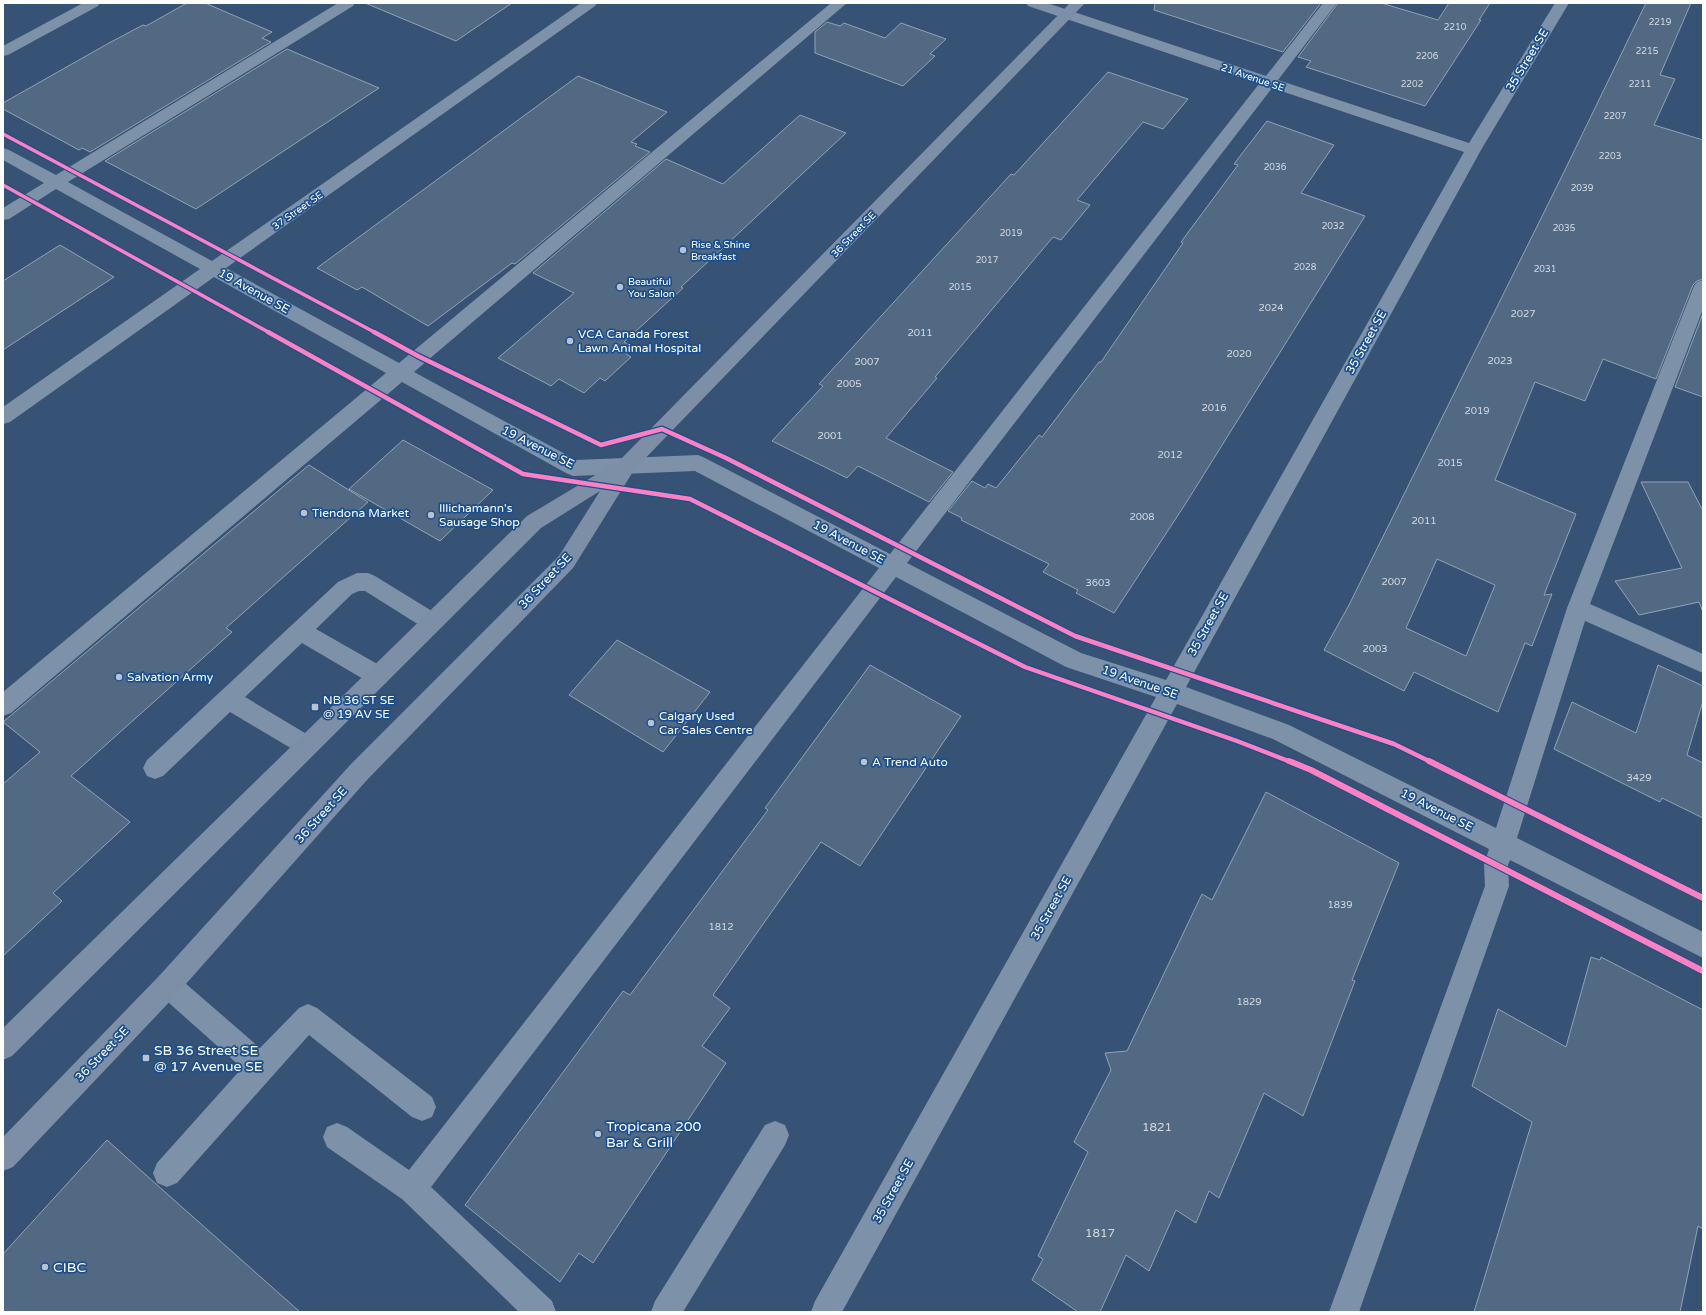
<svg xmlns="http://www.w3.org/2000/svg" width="1706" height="1315" font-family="'Varela Round',sans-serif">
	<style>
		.building { fill: #526984; stroke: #92a2b6; fill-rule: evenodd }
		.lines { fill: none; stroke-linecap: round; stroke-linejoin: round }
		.minor { fill: #7d92a8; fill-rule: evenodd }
		.major { fill: #7d8ea7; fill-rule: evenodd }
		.cycleway-far2-casing { stroke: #1b4f8f; stroke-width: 5.5 }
		.cycleway-far1-casing { stroke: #1b4f8f; stroke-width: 7 }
		.cycleway-casing { stroke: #1b4f8f; stroke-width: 8 }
		.cycleway-far2 { stroke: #ff80c0; stroke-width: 3.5 }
		.cycleway-far1 { stroke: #ff80c0; stroke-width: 4.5 }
		.cycleway { stroke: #ff80c0; stroke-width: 6 }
		.poi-dot { fill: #b9c2ce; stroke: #1b4f8f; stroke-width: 1.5 }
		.labels { text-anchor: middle; stroke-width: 3.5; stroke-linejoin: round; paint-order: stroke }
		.far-number-label { font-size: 9px; fill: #d4dae0 }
		.far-street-label { font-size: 10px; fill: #fff; stroke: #1b4f8f }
		.far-poi-label { font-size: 10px; fill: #fff; stroke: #1b4f8f; text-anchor: start }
		.number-label { font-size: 10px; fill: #d4dae0 }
		.street-label { font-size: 12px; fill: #fff; stroke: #1b4f8f }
		.poi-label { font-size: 12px; fill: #fff; stroke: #1b4f8f; text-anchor: start }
		.near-number-label { font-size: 12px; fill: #d4dae0 }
		.near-poi-label { font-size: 14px; fill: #fff; stroke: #1b4f8f; text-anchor: start }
	</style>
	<rect width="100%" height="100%" fill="#365274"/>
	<g class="building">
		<path d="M 187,3 L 205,3 L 272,32 L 262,38 L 271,42 L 90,152 L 82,148 L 79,150 L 3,109 L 3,103 L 109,43 L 143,25 L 146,26 Z"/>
		<path d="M 365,3 L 512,3 L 456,41 Z"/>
		<path d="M 1155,3 L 1321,3 L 1283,52 L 1154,10 Z"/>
		<path d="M 1338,3 L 1381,3 L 1438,20 L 1449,3 L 1490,3 L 1479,20 L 1481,20 L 1425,106 L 1306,67 L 1311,61 L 1298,57 Z"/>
		<path d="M 1646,3 L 1691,3 L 1660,75 L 1675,79 L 1654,125 L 1703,140 L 1703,279 L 1697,281 L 1693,285 L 1656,379 L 1603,359 L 1585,401 L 1535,382 L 1495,480 L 1576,514 L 1544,595 L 1552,594 L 1532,646 L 1525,643 L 1498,712 L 1414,672 L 1404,691 L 1324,650 L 1349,605 L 1562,176 ZM 1437,559 L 1495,585 L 1466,656 L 1406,628 Z"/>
		<path d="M 827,22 L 840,26 L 844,23 L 885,38 L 901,23 L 946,39 L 930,54 L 935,56 L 903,86 L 815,53 L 815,32 Z"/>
		<path d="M 287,49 L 379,88 L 196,209 L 105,161 Z"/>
		<path d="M 1108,72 L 1188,99 L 1163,129 L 1143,122 L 1077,200 L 1090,205 L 1061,240 L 1053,237 L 935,377 L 937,378 L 886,438 L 953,472 L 929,502 L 858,466 L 847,478 L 772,441 L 823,386 L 819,384 L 1011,174 L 1014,175 Z"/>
		<path d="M 578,76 L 667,112 L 631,142 L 637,144 L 635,146 L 650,152 L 515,264 L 512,263 L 428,326 L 362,287 L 357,290 L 317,268 Z"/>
		<path d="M 800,115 L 846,133 L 681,287 L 683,288 L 624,342 L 634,347 L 626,354 L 631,357 L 605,381 L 600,378 L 584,393 L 559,379 L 551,386 L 498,358 L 574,293 L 533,273 L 666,159 L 723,184 Z"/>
		<path d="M 1267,121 L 1334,145 L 1301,193 L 1365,216 L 1186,503 L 1114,613 L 1076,593 L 1078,590 L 1043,572 L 1049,564 L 961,520 L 962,518 L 948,511 L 972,481 L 985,488 L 988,484 L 996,488 L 1039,435 L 1042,437 L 1099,362 L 1101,362 L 1183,243 L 1181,242 L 1238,165 L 1234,164 Z"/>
		<path d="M 60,245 L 114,277 L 3,350 L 3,281 Z"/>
		<path d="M 1703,313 L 1703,397 L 1675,387 Z"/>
		<path d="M 403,440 L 493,490 L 440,541 L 349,489 Z"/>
		<path d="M 309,465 L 368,502 L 226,628 L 232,632 L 71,776 L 130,822 L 53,893 L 62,901 L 3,956 L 3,784 L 40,752 L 3,722 Z"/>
		<path d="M 1641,482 L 1688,482 L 1703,511 L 1703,612 L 1699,602 L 1639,615 L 1615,581 L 1682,568 Z"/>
		<path d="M 617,640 L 710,692 L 663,752 L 569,695 Z"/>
		<path d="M 870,665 L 961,716 L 860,866 L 821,842 L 713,995 L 730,1008 L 702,1046 L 726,1063 L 593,1263 L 579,1253 L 560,1282 L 465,1205 L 623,991 L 630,995 L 768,810 L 765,808 Z"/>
		<path d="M 1658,665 L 1703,686 L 1703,701 L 1687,755 L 1703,763 L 1703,818 L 1662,798 L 1660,802 L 1554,749 L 1572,702 L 1636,733 Z"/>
		<path d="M 1266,792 L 1399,863 L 1352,980 L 1355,981 L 1303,1116 L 1264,1093 L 1219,1198 L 1209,1191 L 1196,1223 L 1176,1210 L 1149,1271 L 1126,1255 L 1100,1312 L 1078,1312 L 1032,1280 L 1043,1259 L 1038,1256 L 1088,1152 L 1074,1142 L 1111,1070 L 1105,1053 L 1127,1051 L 1202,894 L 1212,900 Z"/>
		<path d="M 1591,957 L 1600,960 L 1601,957 L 1703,1010 L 1703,1229 L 1698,1226 L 1680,1312 L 1474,1312 L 1532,1122 L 1472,1086 L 1498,1009 L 1566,1047 Z"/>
		<path d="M 107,1140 L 156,1184 L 300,1312 L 3,1312 L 3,1254 Z"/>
	</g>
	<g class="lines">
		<g class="minor">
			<path d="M 83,3 L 100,3 L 98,6 L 8,55 L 3,56 L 3,46 Z"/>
			<path d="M 338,3 L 355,3 L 353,6 L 68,182 L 212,261 L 581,3 L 597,3 L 595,6 L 226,268 L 399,363 L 831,3 L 847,3 L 414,372 L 576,460 L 698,455 L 705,458 L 890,554 L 1259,84 L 1028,6 L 1026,3 L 1047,3 L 1266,76 L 1323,3 L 1337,3 L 1278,80 L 1469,143 L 1555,3 L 1569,3 L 1481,150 L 1186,687 L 1289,725 L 1496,828 L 1567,608 L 1694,286 L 1697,282 L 1703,280 L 1703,309 L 1590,604 L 1703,654 L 1703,673 L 1585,621 L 1517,838 L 1703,932 L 1703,958 L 1510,860 L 1508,865 L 1509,886 L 1359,1312 L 1329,1312 L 1485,886 L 1484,865 L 1489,849 L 1273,739 L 1177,704 L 842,1312 L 811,1312 L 815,1301 L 1156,697 L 1066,667 L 896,577 L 431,1187 L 552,1301 L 556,1312 L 519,1312 L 402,1199 L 327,1147 L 323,1137 L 327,1127 L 337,1123 L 347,1127 L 409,1170 L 879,568 L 695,471 L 573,476 L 566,473 L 402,382 L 11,713 L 3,716 L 3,692 L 386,373 L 214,277 L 10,422 L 3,424 L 3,407 L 200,269 L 56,189 L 9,219 L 3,220 L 3,208 L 44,183 L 3,160 L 3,148 L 9,150 L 56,175 ZM 1272,88 L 1464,152 L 1166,680 L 1081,653 L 907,563 Z"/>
			<path d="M 357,573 L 368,573 L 375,576 L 440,616 L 443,622 L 440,628 L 432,631 L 424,628 L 365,591 L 359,591 L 352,594 L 316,629 L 386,669 L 389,676 L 386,683 L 378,686 L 370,683 L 302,643 L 245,697 L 315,739 L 319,746 L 315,753 L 307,756 L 299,753 L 230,712 L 163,776 L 155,779 L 147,776 L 143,768 L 147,760 L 338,582 Z"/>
			<path d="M 168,972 L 177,976 L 260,1048 L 299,1008 L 308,1004 L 317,1008 L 432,1097 L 436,1107 L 432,1117 L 422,1121 L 412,1117 L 309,1035 L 177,1183 L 167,1187 L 157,1183 L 153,1173 L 157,1163 L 242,1068 L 159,994 L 155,985 L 159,976 Z"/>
			<path d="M 775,1121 L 785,1125 L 789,1135 L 785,1145 L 683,1312 L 651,1312 L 655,1301 L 765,1125 Z"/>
		</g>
		<path class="major" d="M 1070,3 L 1085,3 L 634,470 L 573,568 L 367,780 L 177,994 L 13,1167 L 3,1171 L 3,1137 L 159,976 L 351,764 L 559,556 L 600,491 L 541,528 L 12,1056 L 3,1060 L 3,1028 L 527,516 L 619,461 Z"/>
		<defs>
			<g id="cycleway-far2">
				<path d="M 3,134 L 376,333"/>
				<path d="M 3,185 L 270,333"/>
			</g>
			<g id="cycleway-far1">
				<path d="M 268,332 L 523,474 L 690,499 L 1025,667 L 1237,741 L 1291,762"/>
				<path d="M 374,332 L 418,356 L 601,445 L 662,429 L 726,458 L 1075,636 L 1394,744 L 1431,762"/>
			</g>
			<g id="cycleway">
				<path d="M 1289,761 L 1311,770 L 1703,971"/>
				<path d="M 1429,761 L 1703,898"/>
			</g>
		</defs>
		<use href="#cycleway-far2" class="cycleway-far2-casing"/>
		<use href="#cycleway-far1" class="cycleway-far1-casing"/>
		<use href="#cycleway" class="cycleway-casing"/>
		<use href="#cycleway-far2" class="cycleway-far2"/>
		<use href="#cycleway-far1" class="cycleway-far1"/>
		<use href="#cycleway" class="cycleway"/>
	</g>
	<g class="poi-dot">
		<circle cx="683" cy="250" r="4"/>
		<circle cx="620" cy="287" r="4"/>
		<circle cx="570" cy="341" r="4"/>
		<circle cx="304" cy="513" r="4"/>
		<circle cx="431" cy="515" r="4"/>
		<circle cx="119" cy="677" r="4"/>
		<rect x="311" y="703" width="8" height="8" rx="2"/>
		<circle cx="651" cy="723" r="4"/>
		<circle cx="864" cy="762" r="4"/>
		<rect x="142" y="1054" width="8" height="8" rx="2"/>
		<circle cx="598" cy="1134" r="4"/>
		<circle cx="45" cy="1267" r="4"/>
	</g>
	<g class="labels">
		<g class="far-number-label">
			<text x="1660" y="25">2219</text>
			<text x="1455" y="30">2210</text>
			<text x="1647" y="54">2215</text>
			<text x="1427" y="59">2206</text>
			<text x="1412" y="87">2202</text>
			<text x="1640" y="87">2211</text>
			<text x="1615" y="119">2207</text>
			<text x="1610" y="159">2203</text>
			<text x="1275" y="170">2036</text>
			<text x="1582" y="191">2039</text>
			<text x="1333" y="229">2032</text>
			<text x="1564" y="231">2035</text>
			<text x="1011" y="236">2019</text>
			<text x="987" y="263">2017</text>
			<text x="1305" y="270">2028</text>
			<text x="1545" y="272">2031</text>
			<text x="960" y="290">2015</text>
		</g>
		<g class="far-street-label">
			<text transform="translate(1253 77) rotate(19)" y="4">21 Avenue SE</text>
			<text transform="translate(297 210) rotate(-35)" y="4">37 Street SE</text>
			<text transform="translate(853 234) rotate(-46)" y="4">36 Street SE</text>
		</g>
		<g class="far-poi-label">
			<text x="691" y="248">Rise &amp; Shine<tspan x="691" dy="12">Breakfast</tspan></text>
			<text x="628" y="285">Beautiful<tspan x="628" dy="12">You Salon</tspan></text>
		</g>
		<g class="number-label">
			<text x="1271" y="311">2024</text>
			<text x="1523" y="317">2027</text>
			<text x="920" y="336">2011</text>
			<text x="1239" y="357">2020</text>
			<text x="1500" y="364">2023</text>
			<text x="867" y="365">2007</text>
			<text x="849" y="387">2005</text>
			<text x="1214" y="411">2016</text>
			<text x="1477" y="414">2019</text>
			<text x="830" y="439">2001</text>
			<text x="1170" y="458">2012</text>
			<text x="1450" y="466">2015</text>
			<text x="1142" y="520">2008</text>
			<text x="1424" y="524">2011</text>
			<text x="1394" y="585">2007</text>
			<text x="1098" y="586">3603</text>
			<text x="1375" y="652">2003</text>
			<text x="1639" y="781">3429</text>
			<text x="1340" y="908">1839</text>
			<text x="721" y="930">1812</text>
			<text x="1249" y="1005">1829</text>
		</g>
		<g class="street-label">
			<text transform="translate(1527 60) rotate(-59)" y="4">35 Street SE</text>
			<text transform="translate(254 291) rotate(29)" y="4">19 Avenue SE</text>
			<text transform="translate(1366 342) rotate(-61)" y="4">35 Street SE</text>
			<text transform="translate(538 447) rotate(27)" y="4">19 Avenue SE</text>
			<text transform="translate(849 542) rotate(28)" y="4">19 Avenue SE</text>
			<text transform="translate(545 581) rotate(-47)" y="4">36 Street SE</text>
			<text transform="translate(1208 624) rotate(-61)" y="4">35 Street SE</text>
			<text transform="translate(1140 682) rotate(19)" y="4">19 Avenue SE</text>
			<text transform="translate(1437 810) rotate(27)" y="4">19 Avenue SE</text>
			<text transform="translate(321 815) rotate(-48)" y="4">36 Street SE</text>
			<text transform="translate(1051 908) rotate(-61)" y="4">35 Street SE</text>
			<text transform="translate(102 1054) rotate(-46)" y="4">36 Street SE</text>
			<text transform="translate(893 1191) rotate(-61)" y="4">35 Street SE</text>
		</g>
		<g class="poi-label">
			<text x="578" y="338">VCA Canada Forest<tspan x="578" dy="14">Lawn Animal Hospital</tspan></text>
			<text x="439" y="512">Illichamann's<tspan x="439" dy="14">Sausage Shop</tspan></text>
			<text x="312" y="517">Tiendona Market</text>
			<text x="127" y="681">Salvation Army</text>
			<text x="323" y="704">NB 36 ST SE<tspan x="323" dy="14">@ 19 AV SE</tspan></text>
			<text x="659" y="720">Calgary Used<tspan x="659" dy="14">Car Sales Centre</tspan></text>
			<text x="872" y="766">A Trend Auto</text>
		</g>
		<g class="near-number-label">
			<text x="1157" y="1131">1821</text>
			<text x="1100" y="1237">1817</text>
		</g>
		<g class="near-poi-label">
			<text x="154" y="1055">SB 36 Street SE<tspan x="154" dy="16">@ 17 Avenue SE</tspan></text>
			<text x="606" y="1131">Tropicana 200<tspan x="606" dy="16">Bar &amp; Grill</tspan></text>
			<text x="53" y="1272">CIBC</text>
		</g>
	</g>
	<rect width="1706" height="1315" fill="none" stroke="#ffffff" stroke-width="8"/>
</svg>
